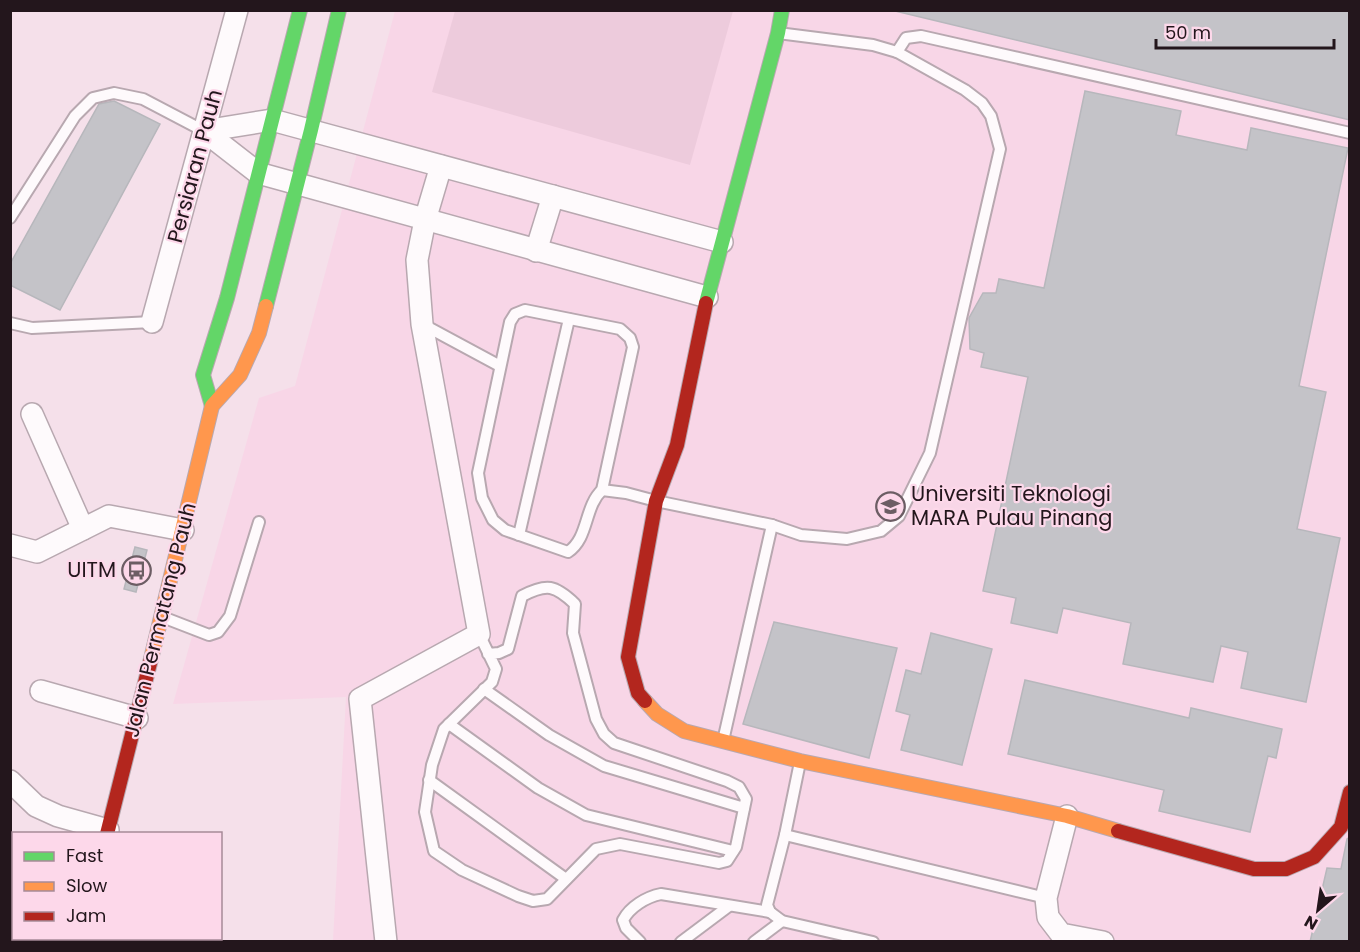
<svg xmlns="http://www.w3.org/2000/svg" width="1360" height="952" font-family="Poppins,sans-serif">
	<style>
		.built { fill: #f8d6e7 }
		.green { fill: #edcbdc }
		.building { fill: #c4c3c8; stroke: #b7b7bc; stroke-width: 1.5 }
		.lines { fill: none; stroke-linecap: round; stroke-linejoin: round }
		.lane-casing { stroke: #b8a8b0; stroke-width: 14 }
		.street-casing { stroke: #b8a8b0; stroke-width: 24 }
		.fast-casing { stroke: #b8a8b0; stroke-width: 16 }
		.slow-casing { stroke: #b8a8b0; stroke-width: 16 }
		.jam-casing { stroke: #b8a8b0; stroke-width: 16 }
		.lane { stroke: #fefafc; stroke-width: 10 }
		.street { stroke: #fefafc; stroke-width: 21 }
		.fast { stroke: #63d668; stroke-width: 14 }
		.slow { stroke: #ff974d; stroke-width: 14 }
		.jam { stroke: #b3261e; stroke-width: 14 }
		.labels { text-anchor: middle; stroke-width: 4.5; stroke-linejoin: round; paint-order: stroke }
		.street-label { font-size: 21px; fill: #23161c; stroke: #fdd8ea }
		.poi-label { font-size: 21px; fill: #23161c; stroke: #fdd8ea; text-anchor: start }
	</style>
	<rect width="100%" height="100%" fill="#f5e0ea"/>
	<path class="built" d="M 395,11 L 1349,11 L 1349,941 L 333,941 L 346,697 L 173,704 L 259,398 L 295,386 Z"/>
	<path class="green" d="M 455,11 L 733,11 L 690,165 L 432,92 Z"/>
	<g class="building">
		<path d="M 891,10 L 1350,10 L 1350,120 Z"/>
		<path d="M 1085,91 L 1181,111 L 1176,135 L 1247,150 L 1251,128 L 1348,148 L 1299,386 L 1326,392 L 1297,529 L 1340,538 L 1306,702 L 1241,688 L 1248,652 L 1221,646 L 1213,682 L 1123,664 L 1131,623 L 1063,608 L 1057,633 L 1011,623 L 1016,598 L 983,591 L 1028,377 L 981,367 L 984,353 L 970,349 L 969,318 L 983,293 L 996,293 L 999,279 L 1044,288 Z"/>
		<path d="M 114,101 L 160,124 L 60,310 L 10,285 L 10,264 L 99,104 Z"/>
		<path d="M 135,547 L 147,550 L 136,592 L 124,589 Z"/>
		<path d="M 774,622 L 897,648 L 869,758 L 743,724 Z"/>
		<path d="M 931,633 L 992,649 L 962,765 L 901,750 L 910,715 L 896,711 L 906,670 L 921,674 Z"/>
		<path d="M 1025,680 L 1189,718 L 1191,708 L 1282,729 L 1276,758 L 1268,756 L 1250,832 L 1159,811 L 1164,790 L 1008,754 Z"/>
		<path d="M 1350,837 L 1350,942 L 1310,942 L 1327,868 L 1341,869 L 1347,839 Z"/>
	</g>
	<g class="lines">
		<defs>
			<g id="lane">
				<path d="M 897,52 L 906,38 L 921,36 L 1350,133"/>
				<path d="M 10,218 L 75,116 L 93,98 L 114,93 L 143,99 L 204,131"/>
				<path d="M 525,310 L 620,329 L 630,338 L 633,347 L 602,490 C 584,507 589,538 568,552 L 505,530 L 493,520 L 482,498 L 478,473 L 510,322 L 515,314 Z"/>
				<path d="M 10,323 L 32,328 L 152,322"/>
				<path d="M 422,324 L 500,366"/>
				<path d="M 602,490 L 626,493 L 656,501 L 772,525 L 801,535 L 847,539 L 881,531 L 899,516 L 930,453 L 1000,149 L 991,116 L 982,103 L 965,90 L 897,52 L 873,45 L 778,33"/>
				<path d="M 519,535 L 569,319"/>
				<path d="M 165,618 L 209,635 L 218,632 L 230,616 L 259,522"/>
				<path d="M 479,634 L 496,669 L 492,682 L 444,729 L 432,765 L 425,812 L 434,851 L 462,870 L 518,896 L 533,901 L 547,899 L 596,849 L 620,844 L 719,863 L 727,861 L 736,847 L 746,799 L 739,787 L 727,781 L 614,743 L 604,734 L 596,719 L 573,633 L 575,604 C 555,585 547,583 522,596 L 508,649 L 499,653 L 488,654"/>
				<path d="M 484,689 L 549,735 L 604,766 L 744,808"/>
				<path d="M 449,724 L 538,788 L 586,815 L 733,851"/>
				<path d="M 723,741 L 772,525"/>
				<path d="M 800,762 L 785,835 L 767,905 L 770,912 L 782,921 L 873,942"/>
				<path d="M 429,780 L 566,879"/>
				<path d="M 785,835 L 1046,898"/>
				<path d="M 640,942 L 626,928 L 623,920 C 630,907 646,897 661,894 L 770,912"/>
				<path d="M 681,942 L 729,906"/>
				<path d="M 754,942 L 782,921"/>
			</g>
			<g id="street">
				<path d="M 204,131 L 272,120 L 722,242"/>
				<path d="M 204,131 L 258,173 L 707,297"/>
				<path d="M 536,251 L 553,196"/>
				<path d="M 152,322 L 237,10"/>
				<path d="M 32,414 L 83,529"/>
				<path d="M 10,545 L 37,552 L 109,516 L 183,530"/>
				<path d="M 41,691 L 137,718"/>
				<path d="M 10,781 L 36,806 L 58,816 L 108,830"/>
				<path d="M 1067,816 L 1046,898 L 1048,917 L 1061,934 L 1103,942"/>
				<path d="M 100,938 L 109,942"/>
				<path d="M 386,942 L 360,699 L 479,634 L 422,324 L 417,260 L 425,220 L 441,166"/>
			</g>
			<g id="fast">
				<path d="M 706,303 L 778,33 L 782,10"/>
				<path d="M 266,306 L 311,130 L 339,10"/>
				<path d="M 212,406 L 203,375 L 227,298 L 300,10"/>
			</g>
			<g id="slow">
				<path d="M 151,659 L 212,406 L 240,375 L 259,333 L 266,306"/>
				<path d="M 645,701 L 657,714 L 684,731 L 800,761 L 1067,816 L 1118,831"/>
			</g>
			<g id="jam">
				<path d="M 645,701 L 638,693 L 628,657 L 656,501 L 677,445 L 706,303"/>
				<path d="M 1118,831 L 1254,869 L 1286,869 L 1314,857 L 1341,827 L 1350,792"/>
				<path d="M 107,834 L 151,659"/>
				<path d="M 79,942 L 80,938"/>
			</g>
		</defs>
		<use href="#lane" class="lane-casing"/>
		<use href="#street" class="street-casing"/>
		<use href="#fast" class="fast-casing"/>
		<use href="#slow" class="slow-casing"/>
		<use href="#jam" class="jam-casing"/>
		<use href="#lane" class="lane"/>
		<use href="#street" class="street"/>
		<use href="#fast" class="fast"/>
		<use href="#slow" class="slow"/>
		<use href="#jam" class="jam"/>
	</g>
	<defs>
		<symbol id="university-ring" viewBox="-11 -11 22 22"><circle r="9.5" fill="#fdd8ea" stroke="#6c5d64" stroke-width="1.5"/><path d="M0-5L7-2L0 1L-7-2ZM-4 1L0 2.5L4 1V4Q0 6-4 4Z" fill="#6c5d64"/></symbol>
		<symbol id="bus-ring" viewBox="-11 -11 22 22"><circle r="9.5" fill="#fdd8ea" stroke="#6c5d64" stroke-width="1.5"/><path d="M-5-6H5V4H4V6H2V4H-2V6H-4V4H-5ZM-3.5-4V0h7V-4ZM-3.5 1.2v1.5H-2V1.2ZM2 1.2v1.5H3.5V1.2Z" fill="#6c5d64"/></symbol>
	</defs>
	<g fill-rule="evenodd">
		<use href="#university-ring" x="874" y="490" width="33" height="33"/>
		<use href="#bus-ring" x="120" y="554" width="33" height="33"/>
	</g>
	<g class="labels">
		<g class="street-label">
			<text transform="translate(195 166) rotate(-75)" y="7">Persiaran Pauh</text>
			<text transform="translate(160 620) rotate(-76)" y="7">Jalan Permatang Pauh</text>
		</g>
		<g class="poi-label">
			<text x="911" y="501">Universiti Teknologi<tspan x="911" dy="24">MARA Pulau Pinang</tspan></text>
			<text x="116" y="577" text-anchor="end">UITM</text>
		</g>
	</g>
	<rect width="1360" height="952" fill="none" stroke="#23161c" stroke-width="24"/>
	<rect x="12" y="832" width="210" height="108" fill="#fdd8ea" stroke="#a68a98" stroke-width="1.5"/>
	<rect x="24" y="852" width="30" height="9" fill="#63d668" stroke="#a68a98" stroke-width="1.5"/>
	<text x="66" y="862" font-size="18" fill="#23161c">Fast</text>
	<rect x="24" y="882" width="30" height="9" fill="#ff974d" stroke="#a68a98" stroke-width="1.5"/>
	<text x="66" y="892" font-size="18" fill="#23161c">Slow</text>
	<rect x="24" y="912" width="30" height="9" fill="#b3261e" stroke="#a68a98" stroke-width="1.5"/>
	<text x="66" y="922" font-size="18" fill="#23161c">Jam</text>
	<g transform="translate(1318 910) rotate(209)" stroke="#fdd8ea" stroke-width="4.5" paint-order="stroke">
	<path d="M0-4.5L10 22L0 15L-10 22Z" fill="#23161c"/>
	<text y="-9" font-size="16" font-weight="bold" text-anchor="middle" fill="#23161c">N</text>
	</g>
	<path d="M1156 39v9h178v-9" fill="none" stroke="#23161c" stroke-width="3"/>
	<text x="1165" y="39" font-size="18" fill="#23161c" stroke="#fdd8ea" stroke-width="4.5" paint-order="stroke">50 m</text>
</svg>
